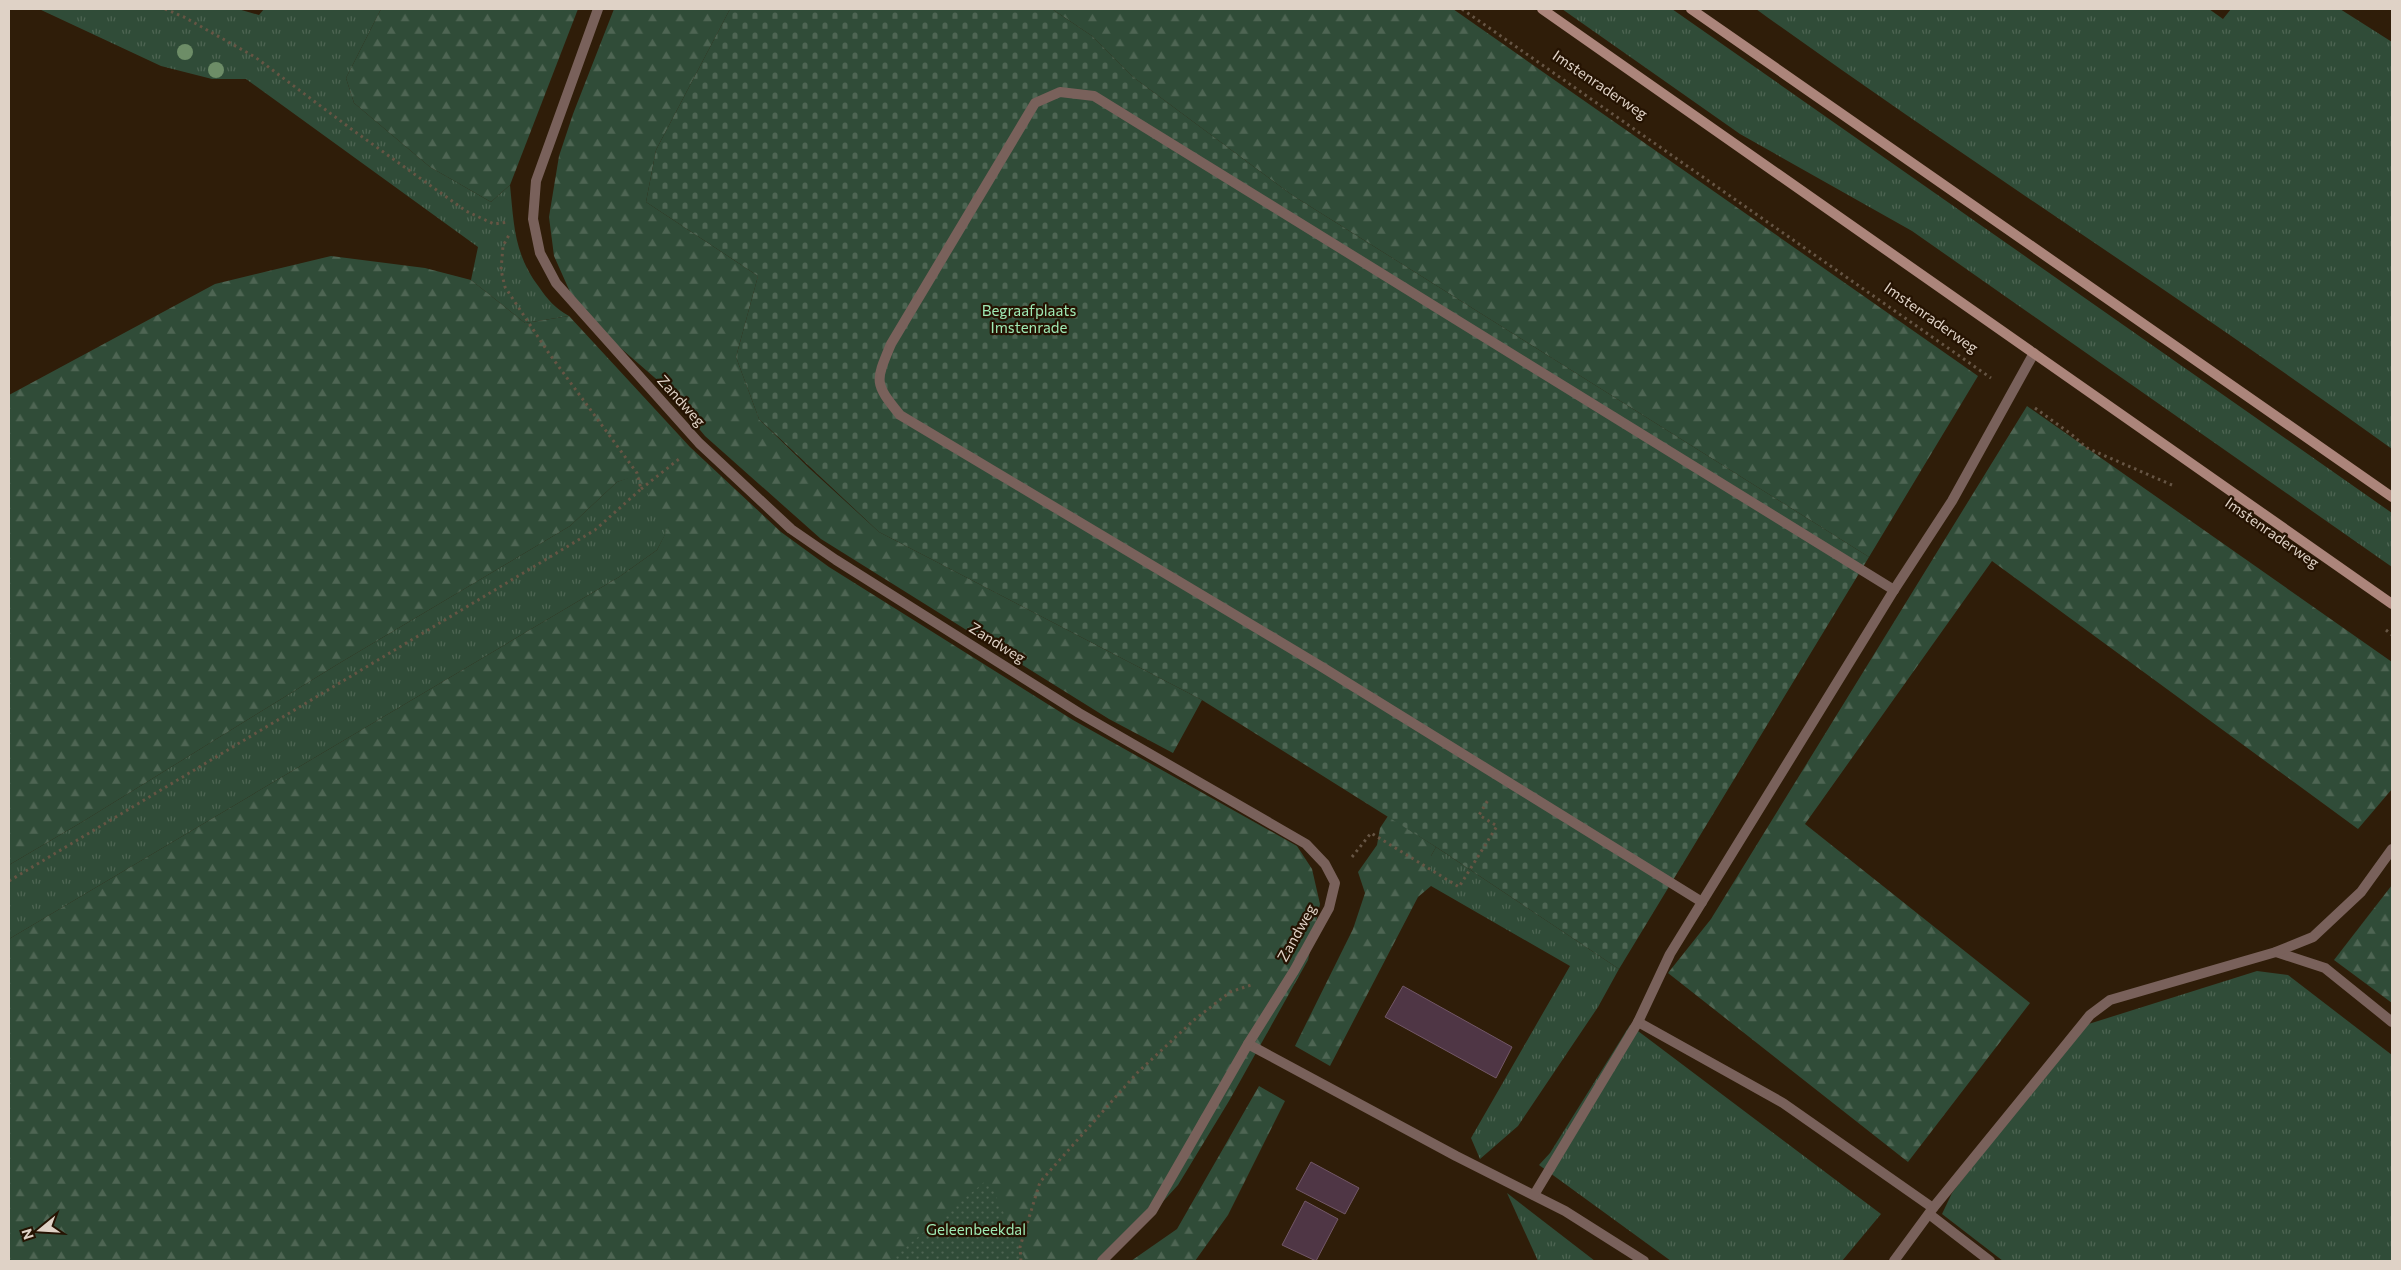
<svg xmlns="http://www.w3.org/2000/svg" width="2401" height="1270" font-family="Commissioner,sans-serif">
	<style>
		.grass { fill: url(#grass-tufts) }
		.forest { fill: url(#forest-firs) }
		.cemetery { fill: url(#cemetery-stones) }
		.park { fill: url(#park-dots) }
		.building { fill: #4f3645; stroke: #725767 }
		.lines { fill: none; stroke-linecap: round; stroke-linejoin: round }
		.path { stroke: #654; stroke-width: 3; stroke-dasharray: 2.5 4; stroke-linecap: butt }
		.lane { stroke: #79615b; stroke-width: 10 }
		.street { stroke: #79615b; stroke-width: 10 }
		.secondary { stroke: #ac857b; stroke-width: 10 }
		.tree { fill: #6d8d67 }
		.labels { text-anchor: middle; stroke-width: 4.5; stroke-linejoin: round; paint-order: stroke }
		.street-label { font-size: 15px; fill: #dfd2c6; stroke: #251302 }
		.park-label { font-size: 15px; fill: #9fe9b4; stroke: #251302 }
	</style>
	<defs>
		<pattern id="grass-tufts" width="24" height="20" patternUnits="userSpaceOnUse" patternTransform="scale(1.25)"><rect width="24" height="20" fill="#304c38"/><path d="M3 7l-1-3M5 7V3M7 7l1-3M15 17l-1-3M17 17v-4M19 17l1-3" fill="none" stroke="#4e6553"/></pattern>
		<pattern id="forest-firs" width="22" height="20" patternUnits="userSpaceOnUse" patternTransform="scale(1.25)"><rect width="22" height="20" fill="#304c38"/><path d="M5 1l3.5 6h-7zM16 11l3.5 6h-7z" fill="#4e6553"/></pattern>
		<pattern id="cemetery-stones" width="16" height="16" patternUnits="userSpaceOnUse" patternTransform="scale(1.25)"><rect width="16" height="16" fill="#304c38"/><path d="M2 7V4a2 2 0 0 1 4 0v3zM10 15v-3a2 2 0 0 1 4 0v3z" fill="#4e6553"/></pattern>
		<pattern id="park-dots" width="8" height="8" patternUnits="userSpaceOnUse" patternTransform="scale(1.25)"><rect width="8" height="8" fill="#304c38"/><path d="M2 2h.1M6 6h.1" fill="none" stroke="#4e6553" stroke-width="1.8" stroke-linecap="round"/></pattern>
	</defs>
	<rect width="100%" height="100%" fill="#2f1d09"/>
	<g class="grass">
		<path d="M 39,9 L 238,9 L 259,15 L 264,9 L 381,9 L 346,78 L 354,103 L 430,167 L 491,202 L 510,185 C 514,225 514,254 539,287 C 548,300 555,308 569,316 L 525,323 L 471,280 L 478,247 L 246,79 L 212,79 L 161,66 Z"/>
		<path d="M 1562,9 L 1672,9 L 2392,513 L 2392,567 L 1912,231 L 1740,134 Z"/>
		<path d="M 1756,9 L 2209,9 L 2223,19 L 2231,9 L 2340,9 L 2392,42 L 2392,449 C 2183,298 1965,160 1756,9 Z"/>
		<path d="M 636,475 L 670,525 L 657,550 L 619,577 L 9,939 L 9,865 L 82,822 L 338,664 L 570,526 L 617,482 Z"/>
		<path d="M 1436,847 L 1619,969 L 1598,1007 L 1518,1126 L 1480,1159 L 1471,1138 L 1570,966 L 1431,886 L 1431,856 Z"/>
		<path d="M 2257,971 L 2288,975 L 2392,1055 L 2392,1261 L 2003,1261 L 1942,1214 L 1952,1193 L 2079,1027 Z"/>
		<path d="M 1630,1025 L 1881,1214 L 1842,1261 L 1671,1261 L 1539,1165 L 1550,1153 Z"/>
		<path d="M 1507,1193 L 1595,1261 L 1538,1261 Z"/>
	</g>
	<g class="forest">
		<path d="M 381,9 L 578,9 L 510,185 L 491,202 L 430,167 L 354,103 L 346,78 Z"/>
		<path d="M 614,9 L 730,9 L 656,150 L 646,202 L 758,276 L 736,357 L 759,419 L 809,468 L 879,532 L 1202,700 L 1173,753 L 1109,719 L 821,539 L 705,436 L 662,384 L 579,312 L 554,256 L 549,217 L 559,156 L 573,114 Z"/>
		<path d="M 1052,9 L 1453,9 L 1978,376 L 1869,557 L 1292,195 L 1133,77 L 1092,36 Z"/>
		<path d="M 331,256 L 425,268 L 471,280 L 525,323 L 569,316 L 690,447 L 781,532 L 829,567 L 1073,720 L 1297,846 L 1312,869 L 1320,904 L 1308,960 L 1229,1101 L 1178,1185 L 1130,1238 L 1097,1261 L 9,1261 L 9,939 L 619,577 L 657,550 L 669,526 L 636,476 L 617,482 L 570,526 L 338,664 L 82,822 L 9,865 L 9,395 L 215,284 Z"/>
		<path d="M 2027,406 L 2392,662 L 2392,789 L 2358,829 L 1992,561 L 1805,824 L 2030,1003 L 1908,1162 L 1668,973 L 1711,919 Z"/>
		<path d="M 1388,816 L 1436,847 L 1431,856 L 1431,886 L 1418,897 L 1330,1066 L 1295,1046 L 1353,929 L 1365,893 L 1358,872 L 1377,845 L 1380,828 Z"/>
		<path d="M 2392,885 L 2392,1003 L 2334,960 Z"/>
		<path d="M 1259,1086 L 1285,1101 L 1228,1215 L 1195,1261 L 1131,1261 L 1177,1229 Z"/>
	</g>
	<path class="cemetery" d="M 730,9 L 1052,9 L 1092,36 L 1133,77 L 1292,195 L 1869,557 L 1619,969 L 1436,847 L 1202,700 L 879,532 L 759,419 L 736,357 L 758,276 L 646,202 L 656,150 Z"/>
	<path class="park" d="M 988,1179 L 1026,1261 L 889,1261 Z"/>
	<g class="building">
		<path d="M 1403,986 L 1512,1047 L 1496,1078 L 1385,1017 Z"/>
		<path d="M 1311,1162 L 1359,1188 L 1345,1214 L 1296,1189 Z"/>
		<path d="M 1305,1201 L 1338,1219 L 1316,1261 L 1282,1245 Z"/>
	</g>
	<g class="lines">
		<g class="path">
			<path d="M 165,9 L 184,17 L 255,57 L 354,131 L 466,211 L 494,224 L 508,222"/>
			<path d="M 1462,9 L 1991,378"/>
			<path d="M 2035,408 L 2071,434 L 2087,448 L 2172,485"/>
			<path d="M 641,489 L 679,459"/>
			<path d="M 2386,630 L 2392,635"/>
			<path d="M 1352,857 L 1371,833 L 1459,887 L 1497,826 L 1479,815 L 1488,800"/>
			<path d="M 9,881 L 595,530 L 641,489 L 637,473 L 548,352 L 505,287 L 501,270 L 503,246 L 509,235"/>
			<path d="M 1021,1261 L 1020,1247 L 1040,1182 L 1137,1073 L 1194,1020 L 1230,992 L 1254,984"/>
		</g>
		<g class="lane">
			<path d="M 1702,902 L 1322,667 L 900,415 C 874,383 875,382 891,344 L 1035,103 L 1060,92 L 1094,96 L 1894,590"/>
			<path d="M 2276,952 L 2325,968 L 2392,1022"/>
			<path d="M 1638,1022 L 1783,1103 L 1933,1208"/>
			<path d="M 1248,1044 L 1456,1156 L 1565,1211 L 1644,1261"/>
			<path d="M 1534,1195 L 1638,1022 L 1670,954 L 1894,590 L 1952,501 L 2034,353"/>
			<path d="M 1929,1214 L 1990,1261"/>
			<path d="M 1894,1261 L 1933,1208 L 2090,1015 L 2110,1000 L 2276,952 L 2313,937 L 2361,892 L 2392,849"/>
		</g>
		<path class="street" d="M 598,9 L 536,181 L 533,219 L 540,253 L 556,283 L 699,443 L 791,529 L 836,560 L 1079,713 L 1306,844 L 1325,864 L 1335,883 L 1329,908 L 1294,971 L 1248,1044 L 1152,1211 L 1102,1261"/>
		<g class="secondary">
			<path d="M 1542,9 L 2392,604"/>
			<path d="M 1691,9 L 2392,497"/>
		</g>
	</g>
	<g class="tree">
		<circle cx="185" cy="52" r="8"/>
		<circle cx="216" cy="70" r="8"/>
	</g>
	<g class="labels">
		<g class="street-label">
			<text transform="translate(1600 85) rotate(34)" y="5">Imstenraderweg</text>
			<text transform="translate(1931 318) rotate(35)" y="5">Imstenraderweg</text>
			<text transform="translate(681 401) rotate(48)" y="5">Zandweg</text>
			<text transform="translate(2272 533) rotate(35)" y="5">Imstenraderweg</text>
			<text transform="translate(997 643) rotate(32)" y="5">Zandweg</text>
			<text transform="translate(1297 933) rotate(-61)" y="5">Zandweg</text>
		</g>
		<g class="park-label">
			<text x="1029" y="316">Begraafplaats<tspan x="1029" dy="17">Imstenrade</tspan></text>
			<text x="976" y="1235">Geleenbeekdal</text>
		</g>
	</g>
	<rect width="2401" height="1270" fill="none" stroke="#dfd2c6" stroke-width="20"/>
	<g transform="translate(40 1230) rotate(252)" stroke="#251302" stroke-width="4" paint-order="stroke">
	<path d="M0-4L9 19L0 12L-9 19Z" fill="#dfd2c6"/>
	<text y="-8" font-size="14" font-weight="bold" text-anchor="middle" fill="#dfd2c6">N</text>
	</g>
</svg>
